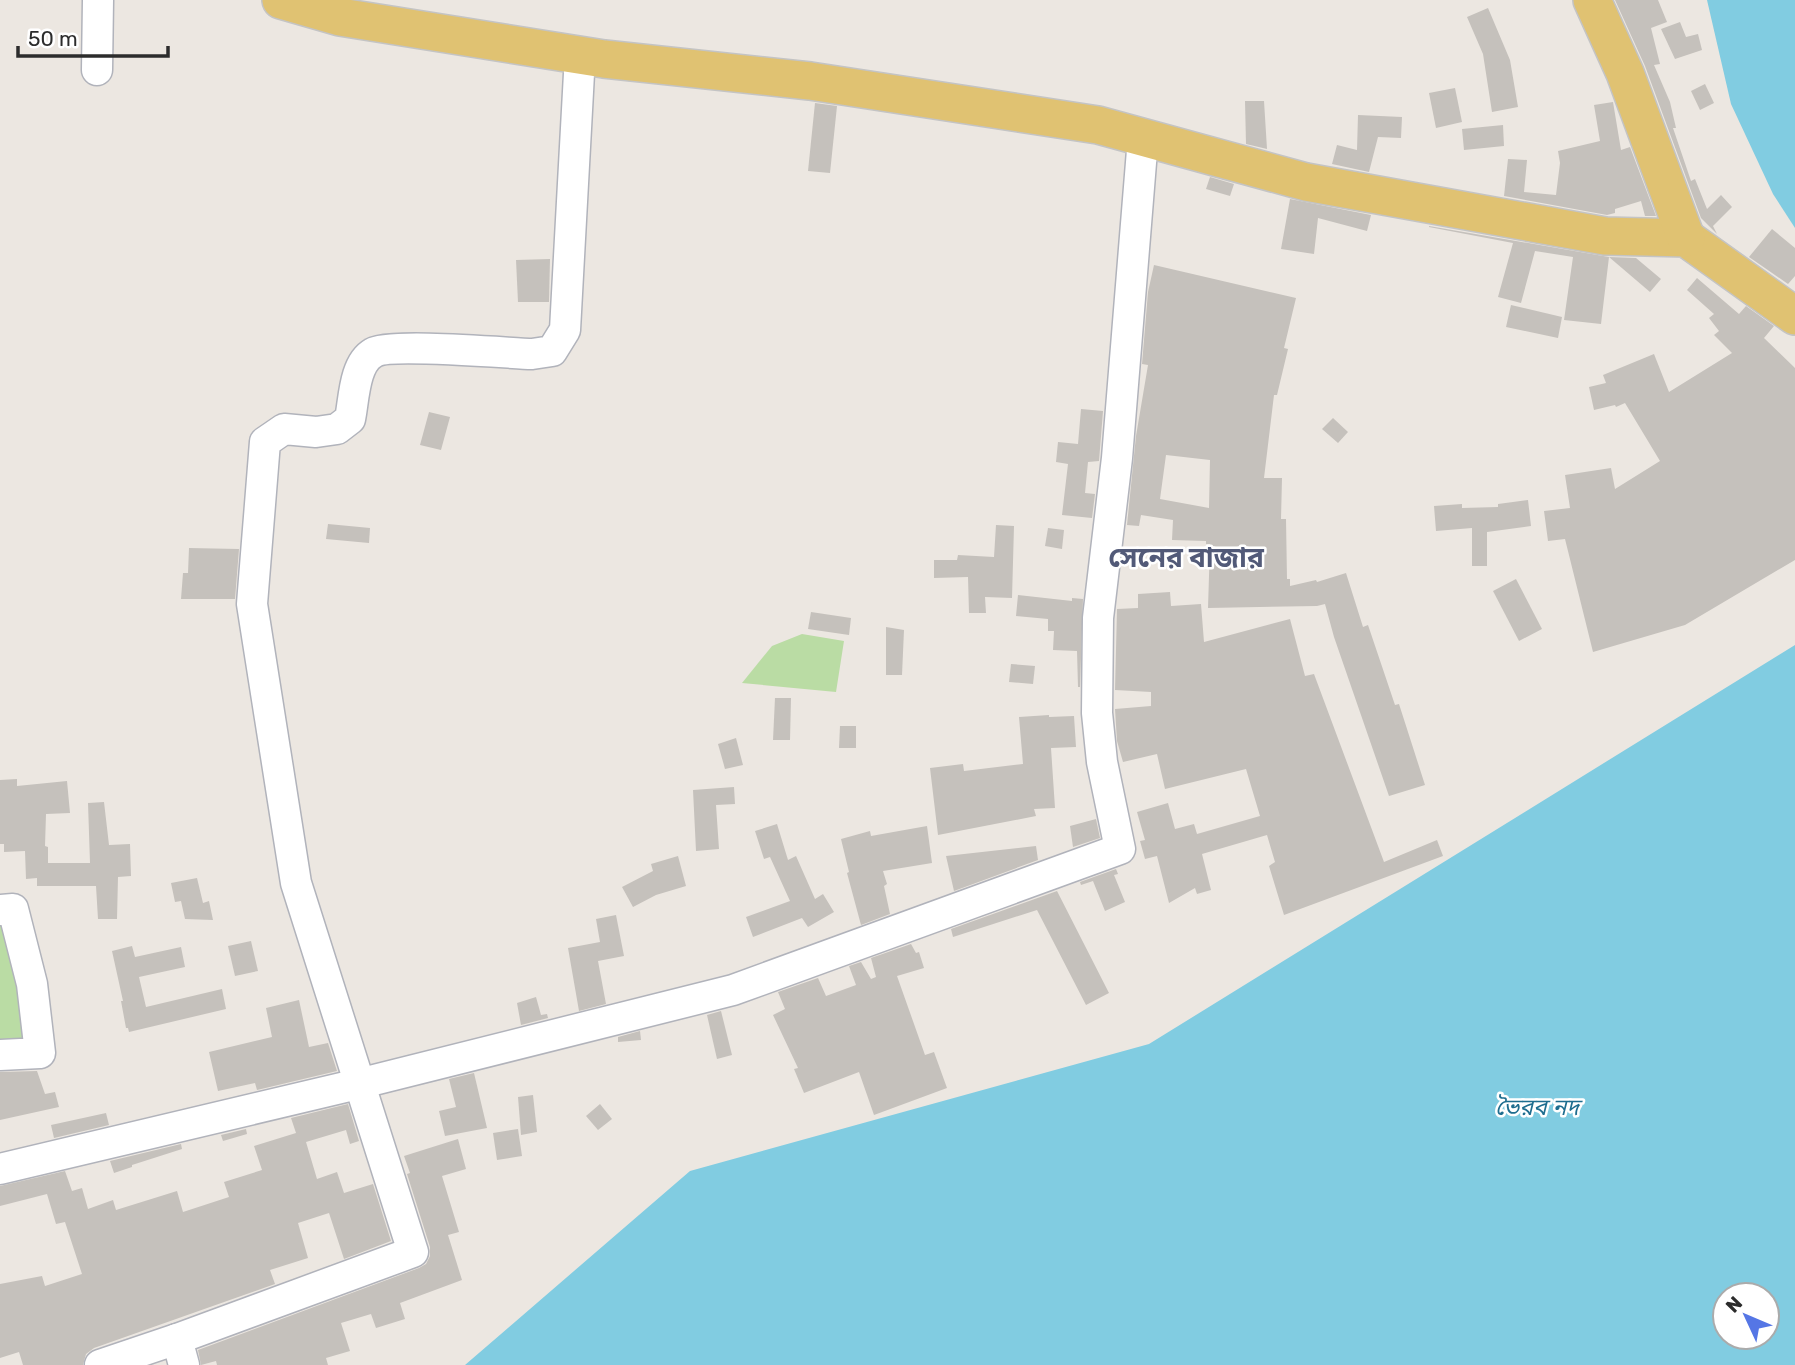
<svg xmlns="http://www.w3.org/2000/svg" width="1795" height="1365" font-family="Rubik,'Noto Sans Bengali',sans-serif">
	<style>
		.green { fill: #badca4 }
		.water { fill: #81cce1; fill-rule: evenodd }
		.building { fill: #c5c1bc; fill-rule: evenodd }
		.lines { fill: none; stroke-linecap: round; stroke-linejoin: round }
		.minor-casing { stroke: #b1b3bb; stroke-width: 33 }
		.major-casing { stroke: #c4c4c4; stroke-width: 40 }
		.minor { stroke: #fff; stroke-width: 30 }
		.major { stroke: #e0c272; stroke-width: 37 }
		.labels { text-anchor: middle; stroke-width: 5; stroke-linejoin: round; paint-order: stroke }
		.water-label { font-size: 23px; font-style: italic; fill: #1e6d8f; stroke: #fff }
		.district-label { font-size: 28px; font-weight: bold; fill: #525a78; stroke: #fff }
	</style>
	<rect width="100%" height="100%" fill="#ece7e1"/>
	<g class="green">
		<path d="M 802,634 L 844,641 L 836,692 L 742,683 L 772,646 Z"/>
		<path d="M 0,911 L 37,1052 L 0,1053 Z"/>
	</g>
	<g class="water">
		<path d="M 1707,0 L 1795,0 L 1795,228 L 1773,194 L 1731,104 Z"/>
		<path d="M 1795,645 L 1795,1365 L 465,1365 L 690,1171 L 1149,1044 ZM 1767,1295 L 1767,1337 L 1725,1337 L 1725,1295 Z"/>
	</g>
	<g class="building">
		<path d="M 1615,0 L 1658,0 L 1667,22 L 1651,28 L 1660,64 L 1654,65 L 1670,102 L 1676,128 L 1673,128 L 1691,181 L 1695,179 L 1707,209 L 1721,195 L 1732,207 L 1713,226 L 1717,234 L 1701,218 L 1645,66 Z"/>
		<path d="M 1488,8 L 1510,60 L 1518,107 L 1492,112 L 1483,54 L 1467,17 Z"/>
		<path d="M 1680,22 L 1686,37 L 1698,34 L 1702,50 L 1675,59 L 1661,29 Z"/>
		<path d="M 1705,84 L 1714,103 L 1700,110 L 1691,91 Z"/>
		<path d="M 1455,88 L 1462,122 L 1436,128 L 1429,93 Z"/>
		<path d="M 1245,101 L 1264,101 L 1267,149 L 1246,144 Z"/>
		<path d="M 1613,102 L 1621,150 L 1630,147 L 1656,216 L 1645,216 L 1641,201 L 1615,209 L 1615,213 L 1607,215 L 1504,196 L 1508,159 L 1527,160 L 1524,192 L 1556,195 L 1560,163 L 1558,151 L 1600,141 L 1594,105 Z"/>
		<path d="M 815,103 L 837,106 L 830,173 L 808,171 Z"/>
		<path d="M 1358,115 L 1402,117 L 1401,138 L 1378,137 L 1369,172 L 1332,164 L 1337,145 L 1357,150 Z"/>
		<path d="M 1503,125 L 1504,146 L 1464,150 L 1462,129 Z"/>
		<path d="M 1210,177 L 1234,184 L 1230,196 L 1206,189 Z"/>
		<path d="M 1290,199 L 1371,215 L 1367,231 L 1318,218 L 1314,254 L 1281,249 Z"/>
		<path d="M 1429,226 L 1609,257 L 1601,324 L 1564,320 L 1573,257 L 1535,251 L 1521,303 L 1498,297 L 1513,243 L 1429,227 Z"/>
		<path d="M 1772,229 L 1795,248 L 1795,276 L 1788,284 L 1749,257 Z"/>
		<path d="M 1609,257 L 1636,258 L 1661,279 L 1650,292 Z"/>
		<path d="M 550,259 L 549,302 L 518,302 L 516,260 Z"/>
		<path d="M 1154,265 L 1296,298 L 1284,348 L 1288,349 L 1277,395 L 1274,395 L 1264,478 L 1282,478 L 1281,519 L 1286,519 L 1287,579 L 1290,579 L 1290,586 L 1316,580 L 1317,582 L 1346,573 L 1363,627 L 1368,625 L 1395,705 L 1399,704 L 1425,785 L 1389,796 L 1334,637 L 1325,604 L 1317,606 L 1208,608 L 1210,544 L 1206,544 L 1206,541 L 1172,540 L 1173,520 L 1141,515 L 1139,526 L 1127,525 L 1136,436 L 1148,365 L 1142,364 L 1148,292 ZM 1166,455 L 1210,460 L 1209,508 L 1160,499 Z"/>
		<path d="M 1697,278 L 1739,314 L 1746,306 L 1774,326 L 1764,338 L 1795,368 L 1795,560 L 1685,625 L 1593,652 L 1565,539 L 1548,541 L 1544,511 L 1570,508 L 1565,475 L 1611,468 L 1615,489 L 1660,461 L 1625,403 L 1616,407 L 1615,405 L 1594,410 L 1589,387 L 1606,383 L 1603,375 L 1654,354 L 1669,392 L 1732,353 L 1714,335 L 1719,331 L 1709,318 L 1714,314 L 1687,290 Z"/>
		<path d="M 1511,305 L 1562,317 L 1558,338 L 1506,327 Z"/>
		<path d="M 1081,409 L 1103,411 L 1099,461 L 1088,462 L 1085,493 L 1095,494 L 1092,518 L 1062,515 L 1068,464 L 1056,462 L 1058,442 L 1078,444 Z"/>
		<path d="M 429,412 L 450,417 L 441,450 L 420,445 Z"/>
		<path d="M 1333,418 L 1348,432 L 1338,443 L 1322,429 Z"/>
		<path d="M 1528,500 L 1531,526 L 1487,532 L 1487,566 L 1472,566 L 1472,528 L 1436,531 L 1434,506 L 1462,504 L 1462,508 L 1498,507 L 1498,504 Z"/>
		<path d="M 328,524 L 370,528 L 369,543 L 326,539 Z"/>
		<path d="M 996,525 L 1014,526 L 1012,598 L 985,597 L 986,613 L 969,613 L 968,577 L 934,578 L 934,560 L 957,560 L 958,555 L 994,557 Z"/>
		<path d="M 1048,528 L 1064,530 L 1062,549 L 1045,546 Z"/>
		<path d="M 189,548 L 239,549 L 235,599 L 181,599 L 183,573 L 188,573 Z"/>
		<path d="M 1516,579 L 1542,629 L 1519,641 L 1493,591 Z"/>
		<path d="M 1170,592 L 1171,606 L 1201,604 L 1204,642 L 1290,619 L 1305,676 L 1314,674 L 1384,862 L 1437,840 L 1443,856 L 1284,915 L 1269,866 L 1275,862 L 1267,835 L 1202,854 L 1211,890 L 1197,894 L 1195,888 L 1169,903 L 1157,856 L 1145,859 L 1140,841 L 1145,840 L 1137,812 L 1168,803 L 1175,829 L 1194,824 L 1197,834 L 1260,816 L 1246,769 L 1165,789 L 1157,754 L 1123,762 L 1117,741 L 1115,709 L 1151,706 L 1151,692 L 1115,690 L 1117,609 L 1138,608 L 1138,594 Z"/>
		<path d="M 1018,595 L 1072,601 L 1072,598 L 1083,599 L 1080,687 L 1078,687 L 1077,651 L 1053,650 L 1054,631 L 1048,631 L 1048,619 L 1016,616 Z"/>
		<path d="M 811,612 L 851,618 L 849,635 L 808,629 Z"/>
		<path d="M 886,627 L 904,630 L 902,675 L 886,675 Z"/>
		<path d="M 1011,664 L 1035,666 L 1033,684 L 1009,682 Z"/>
		<path d="M 775,698 L 791,698 L 790,740 L 773,740 Z"/>
		<path d="M 1049,715 L 1049,717 L 1074,716 L 1076,747 L 1051,748 L 1055,808 L 1034,809 L 1036,816 L 938,835 L 930,768 L 963,764 L 964,771 L 1023,764 L 1019,717 Z"/>
		<path d="M 840,726 L 856,726 L 856,748 L 839,748 Z"/>
		<path d="M 736,738 L 743,765 L 725,769 L 718,744 Z"/>
		<path d="M 17,779 L 17,786 L 67,781 L 70,813 L 46,814 L 45,846 L 48,847 L 48,863 L 90,863 L 88,803 L 104,802 L 109,845 L 130,844 L 131,876 L 118,877 L 117,919 L 98,919 L 96,886 L 37,886 L 37,878 L 26,879 L 25,851 L 4,852 L 4,844 L 0,844 L 0,780 Z"/>
		<path d="M 734,787 L 735,804 L 716,805 L 719,849 L 696,851 L 693,790 Z"/>
		<path d="M 1096,819 L 1100,838 L 1073,847 L 1070,826 Z"/>
		<path d="M 777,824 L 788,860 L 796,856 L 815,899 L 823,894 L 834,912 L 808,927 L 802,918 L 753,937 L 746,917 L 790,901 L 770,857 L 764,859 L 755,831 Z"/>
		<path d="M 927,826 L 932,863 L 883,871 L 887,884 L 884,886 L 890,914 L 861,925 L 847,873 L 849,872 L 841,839 L 870,831 L 871,836 Z"/>
		<path d="M 1036,846 L 1038,860 L 954,891 L 946,856 Z"/>
		<path d="M 678,856 L 686,886 L 656,895 L 633,907 L 622,887 L 653,871 L 651,864 Z"/>
		<path d="M 1116,869 L 1118,874 L 1114,875 L 1125,902 L 1105,911 L 1093,881 L 1081,885 L 1080,882 Z"/>
		<path d="M 197,878 L 203,903 L 209,901 L 213,920 L 185,919 L 181,901 L 175,902 L 171,883 Z"/>
		<path d="M 1057,891 L 1109,993 L 1086,1005 L 1037,910 L 953,937 L 951,929 Z"/>
		<path d="M 616,915 L 624,956 L 598,961 L 606,1004 L 579,1011 L 568,948 L 600,942 L 596,919 Z"/>
		<path d="M 251,941 L 258,971 L 235,976 L 228,946 Z"/>
		<path d="M 911,944 L 916,953 L 919,952 L 924,968 L 897,976 L 925,1055 L 934,1052 L 947,1088 L 874,1115 L 859,1072 L 804,1093 L 794,1069 L 798,1068 L 773,1015 L 785,1009 L 778,992 L 818,978 L 826,996 L 856,985 L 849,966 L 861,962 L 871,979 L 876,977 L 871,958 Z"/>
		<path d="M 132,946 L 135,957 L 181,947 L 185,967 L 139,977 L 146,1007 L 222,989 L 226,1009 L 129,1032 L 128,1028 L 126,1028 L 121,1001 L 123,1001 L 112,951 Z"/>
		<path d="M 536,997 L 541,1015 L 547,1014 L 548,1018 L 521,1025 L 517,1003 Z"/>
		<path d="M 299,1000 L 309,1047 L 328,1043 L 337,1071 L 257,1090 L 255,1083 L 218,1091 L 209,1052 L 272,1037 L 266,1008 Z"/>
		<path d="M 721,1011 L 732,1055 L 717,1059 L 707,1015 Z"/>
		<path d="M 640,1031 L 641,1040 L 618,1042 L 618,1037 Z"/>
		<path d="M 37,1071 L 45,1094 L 55,1092 L 59,1107 L 0,1120 L 0,1072 Z"/>
		<path d="M 474,1073 L 487,1128 L 445,1136 L 439,1111 L 456,1107 L 449,1079 Z"/>
		<path d="M 533,1095 L 537,1132 L 521,1135 L 518,1097 Z"/>
		<path d="M 348,1104 L 359,1141 L 350,1144 L 346,1130 L 306,1142 L 317,1179 L 337,1172 L 344,1193 L 373,1184 L 391,1241 L 344,1259 L 329,1213 L 298,1223 L 308,1258 L 270,1270 L 275,1284 L 94,1348 L 86,1354 L 83,1365 L 23,1365 L 19,1352 L 0,1358 L 0,1284 L 42,1276 L 45,1286 L 82,1274 L 65,1222 L 56,1224 L 47,1194 L 0,1206 L 0,1186 L 65,1171 L 72,1191 L 82,1188 L 88,1209 L 113,1200 L 116,1210 L 177,1191 L 183,1212 L 229,1197 L 224,1182 L 262,1170 L 254,1146 L 296,1133 L 291,1118 Z"/>
		<path d="M 600,1104 L 612,1119 L 598,1130 L 586,1116 Z"/>
		<path d="M 106,1113 L 109,1125 L 54,1138 L 51,1125 Z"/>
		<path d="M 246,1129 L 247,1134 L 223,1141 L 221,1135 Z"/>
		<path d="M 518,1129 L 522,1156 L 497,1160 L 493,1133 Z"/>
		<path d="M 458,1139 L 466,1169 L 442,1176 L 459,1232 L 448,1235 L 462,1280 L 400,1303 L 405,1319 L 376,1328 L 371,1314 L 341,1323 L 350,1351 L 326,1358 L 328,1365 L 217,1365 L 216,1361 L 201,1365 L 198,1350 L 419,1268 L 426,1264 L 430,1256 L 430,1247 L 407,1174 L 410,1173 L 404,1156 Z"/>
		<path d="M 181,1144 L 182,1149 L 132,1165 L 132,1167 L 114,1173 L 110,1161 Z"/>
	</g>
	<g class="lines">
		<defs>
			<g id="minor">
				<path d="M 97,70 L 98,0"/>
				<path d="M 0,910 L 13,909 L 32,984 L 40,1053 L 0,1055"/>
				<path d="M 0,1169 L 358,1084 L 733,990 L 1120,849 L 1102,762 L 1097,713 L 1098,618 L 1117,458 L 1143,138"/>
				<path d="M 177,1339 L 184,1365"/>
				<path d="M 100,1365 L 177,1339 L 413,1252 L 296,883 L 252,604 L 265,442 L 284,429 L 316,432 L 337,429 L 350,419 C 354,400 354,364 373,353 C 389,343 506,353 532,354 L 552,351 L 565,330 L 580,55"/>
			</g>
			<g id="major">
				<path d="M 281,0 L 340,17 L 604,59 L 810,81 L 1098,125 L 1306,182 L 1605,236 L 1686,238 L 1795,316"/>
				<path d="M 1592,0 L 1625,73 L 1686,238"/>
			</g>
		</defs>
		<use href="#minor" class="minor-casing"/>
		<use href="#major" class="major-casing"/>
		<use href="#minor" class="minor"/>
		<use href="#major" class="major"/>
	</g>
	<g class="labels">
		<g class="water-label">
			<text x="1537" y="1115">ভৈরব নদ</text>
		</g>
		<g class="district-label">
			<text x="1186" y="567">সেনের বাজার</text>
		</g>
	</g>
	<g transform="translate(1746 1316) rotate(314)"><circle r="33" fill="#ffffff" stroke="#ababab" stroke-width="2"/>
	<path d="M0-5L12 26L0 18L-12 26Z" fill="#5576e5"/>
	<text y="-10" font-size="19" font-weight="bold" text-anchor="middle" fill="#2c2c2c">N</text>
	</g>
	<path d="M18 46v10h150v-10" fill="none" stroke="#2c2c2c" stroke-width="3.5"/>
	<text x="28" y="46" font-size="21" fill="#2c2c2c" stroke="#ffffff" stroke-width="5" paint-order="stroke">50 m</text>
</svg>
